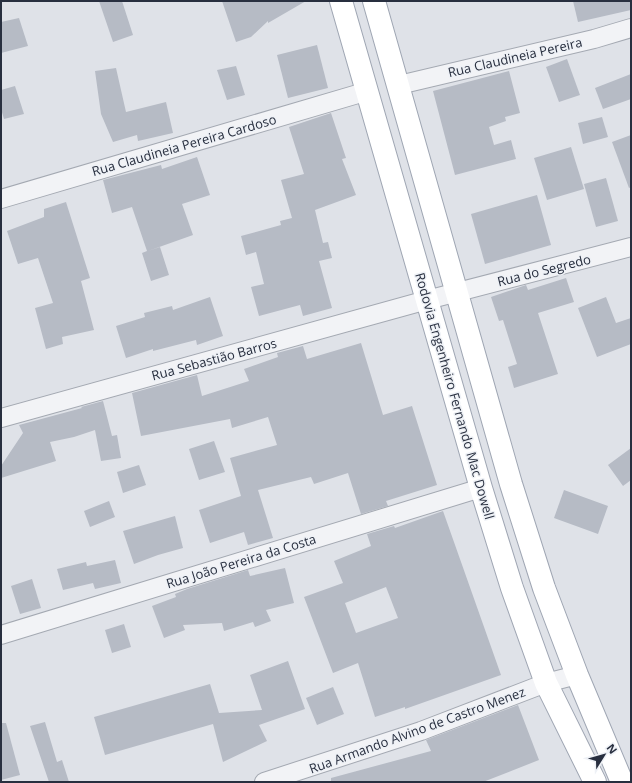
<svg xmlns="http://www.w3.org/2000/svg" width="632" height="783" font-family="'Open Sans',sans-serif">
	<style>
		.building { fill: #b6bbc5; fill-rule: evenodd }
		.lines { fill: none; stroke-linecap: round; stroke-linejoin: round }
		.street-casing { stroke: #a4a9b2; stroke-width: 20 }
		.primary-casing { stroke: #9fa6b3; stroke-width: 24 }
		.street { stroke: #f2f3f6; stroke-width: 18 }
		.primary { stroke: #fff; stroke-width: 22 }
		.labels { text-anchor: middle; stroke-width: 3; stroke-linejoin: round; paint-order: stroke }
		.street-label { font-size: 13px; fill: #282f3f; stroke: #eef1f6 }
	</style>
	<rect width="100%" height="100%" fill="#dfe2e8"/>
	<g class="building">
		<path d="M 99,1 L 122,1 L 133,35 L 113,42 Z"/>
		<path d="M 222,1 L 306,1 L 268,23 L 268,21 L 251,37 L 236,42 Z"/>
		<path d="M 573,1 L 631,1 L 631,10 L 578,22 Z"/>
		<path d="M 19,18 L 28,46 L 1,53 L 1,22 Z"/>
		<path d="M 317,45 L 328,88 L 288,98 L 277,55 Z"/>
		<path d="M 567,59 L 580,95 L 559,102 L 546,67 Z"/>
		<path d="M 236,66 L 245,95 L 227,100 L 217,70 Z"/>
		<path d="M 116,68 L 126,112 L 166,102 L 173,133 L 138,141 L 137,135 L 113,142 L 101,114 L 95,71 Z"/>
		<path d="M 509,71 L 520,113 L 505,117 L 506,121 L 489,127 L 494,145 L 511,140 L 516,159 L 455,175 L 433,91 Z"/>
		<path d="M 631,74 L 631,99 L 603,109 L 595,88 Z"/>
		<path d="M 15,86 L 24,114 L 4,119 L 1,109 L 1,90 Z"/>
		<path d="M 331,113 L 346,158 L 342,159 L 356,195 L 315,210 L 323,243 L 328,242 L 332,258 L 319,261 L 332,308 L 303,316 L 300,305 L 259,316 L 251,287 L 264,284 L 256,252 L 246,255 L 241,236 L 281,225 L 280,221 L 292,218 L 281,180 L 304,174 L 289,127 Z"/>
		<path d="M 602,117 L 608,137 L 583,144 L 578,123 Z"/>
		<path d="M 631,135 L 631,187 L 629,188 L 612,142 Z"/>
		<path d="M 571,147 L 584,189 L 547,200 L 534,158 Z"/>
		<path d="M 197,157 L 210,195 L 182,204 L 193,235 L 148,251 L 160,247 L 169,275 L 151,281 L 142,253 L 147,251 L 132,207 L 112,213 L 103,180 L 161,165 L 162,169 Z"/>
		<path d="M 606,178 L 618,221 L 596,227 L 584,184 Z"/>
		<path d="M 537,195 L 551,245 L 485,264 L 471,214 Z"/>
		<path d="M 66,202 L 90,278 L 81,281 L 94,330 L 62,337 L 63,344 L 46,349 L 35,308 L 53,303 L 38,258 L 18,264 L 7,231 L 44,217 L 44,209 Z"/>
		<path d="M 566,278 L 574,302 L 538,313 L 558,374 L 514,388 L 508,367 L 517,364 L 503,320 L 499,321 L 491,297 L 526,285 L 528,290 Z"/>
		<path d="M 210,297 L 223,336 L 197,345 L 196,340 L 153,351 L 153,349 L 126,358 L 116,326 L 145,317 L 144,313 L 172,306 L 173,310 Z"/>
		<path d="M 606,297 L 616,323 L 631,318 L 631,344 L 597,357 L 578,308 Z"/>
		<path d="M 361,343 L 383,415 L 412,406 L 437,485 L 386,501 L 388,506 L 361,514 L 348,473 L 314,484 L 311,477 L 258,490 L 273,538 L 248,545 L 244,532 L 210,543 L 199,510 L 241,496 L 230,458 L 277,445 L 268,417 L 232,428 L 230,419 L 141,436 L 132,393 L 197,375 L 202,396 L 249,381 L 244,369 L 278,357 L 277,353 L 303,346 L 307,359 Z"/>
		<path d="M 103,401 L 112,436 L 117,435 L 121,458 L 101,461 L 95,430 L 74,437 L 50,442 L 56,461 L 1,478 L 1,466 L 23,433 L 19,425 L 82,408 L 81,407 Z"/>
		<path d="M 214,441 L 225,472 L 199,480 L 189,449 Z"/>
		<path d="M 631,448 L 631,480 L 623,486 L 608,465 Z"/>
		<path d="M 139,465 L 146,485 L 123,493 L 117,472 Z"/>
		<path d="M 564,490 L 608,506 L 598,534 L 554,518 Z"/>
		<path d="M 109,501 L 115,517 L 90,527 L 84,511 Z"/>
		<path d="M 443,511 L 501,675 L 405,709 L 405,707 L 375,717 L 358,663 L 333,673 L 304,597 L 343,583 L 334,561 L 371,546 L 367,534 L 394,526 L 395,528 ZM 386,587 L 398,618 L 356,633 L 345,603 Z"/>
		<path d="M 175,516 L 183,548 L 158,555 L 134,564 L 123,531 Z"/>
		<path d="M 115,560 L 121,583 L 95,589 L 93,583 L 63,590 L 57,569 L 86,562 L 87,566 Z"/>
		<path d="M 285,568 L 294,603 L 266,610 L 271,621 L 255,627 L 253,622 L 224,631 L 222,623 L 183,625 L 185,630 L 164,638 L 152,606 L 176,597 L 175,594 L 187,589 L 248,570 L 250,576 Z"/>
		<path d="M 32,579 L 41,608 L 20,614 L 11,586 Z"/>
		<path d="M 124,624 L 131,647 L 112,653 L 105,630 Z"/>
		<path d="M 288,661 L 305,709 L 259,725 L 267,741 L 223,762 L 213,724 L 105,755 L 94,717 L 210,684 L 219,713 L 262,710 L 250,675 Z"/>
		<path d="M 333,687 L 344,714 L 317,725 L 306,698 Z"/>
		<path d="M 518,705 L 539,760 L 483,782 L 331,782 L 331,778 L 431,751 L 426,740 Z"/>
		<path d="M 45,722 L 57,762 L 62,760 L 69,782 L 49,782 L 30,726 Z"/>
		<path d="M 1,723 L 6,723 L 20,775 L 1,780 Z"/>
	</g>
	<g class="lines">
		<defs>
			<g id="street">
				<path d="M 399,85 L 594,39 L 631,28"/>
				<path d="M 1,199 L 368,91"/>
				<path d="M 1,418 L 427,300 L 631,247"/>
				<path d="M 1,635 L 481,488"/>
				<path d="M 264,782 L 421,731 L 546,683 L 577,675"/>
			</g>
			<g id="primary">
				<path d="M 341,1 L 481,488 L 512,588 L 546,683 L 595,782"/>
				<path d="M 374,1 L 511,484 L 544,588 L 577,675 L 622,782"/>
			</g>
		</defs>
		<use href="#street" class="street-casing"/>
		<use href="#primary" class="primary-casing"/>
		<use href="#street" class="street"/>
		<use href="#primary" class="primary"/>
	</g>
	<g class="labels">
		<g class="street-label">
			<text transform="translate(515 57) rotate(-13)" y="5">Rua Claudineia Pereira</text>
			<text transform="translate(184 145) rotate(-16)" y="5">Rua Claudineia Pereira Cardoso</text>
			<text transform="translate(544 270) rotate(-14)" y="5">Rua do Segredo</text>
			<text transform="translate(214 359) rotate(-15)" y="5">Rua Sebastião Barros</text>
			<text transform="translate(455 396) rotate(74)" y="5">Rodovia Engenheiro Fernando Mac Dowell</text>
			<text transform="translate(241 561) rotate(-17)" y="5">Rua João Pereira da Costa</text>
			<text transform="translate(417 730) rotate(-20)" y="5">Rua Armando Alvino de Castro Menez</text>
		</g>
	</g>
	<rect width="632" height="783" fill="none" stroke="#282f3f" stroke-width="4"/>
	<g transform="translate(604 755) rotate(53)" stroke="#eef1f6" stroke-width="3" paint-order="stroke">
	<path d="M0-3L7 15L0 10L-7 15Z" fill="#282f3f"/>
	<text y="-6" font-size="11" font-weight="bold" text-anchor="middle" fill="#282f3f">N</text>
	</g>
</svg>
